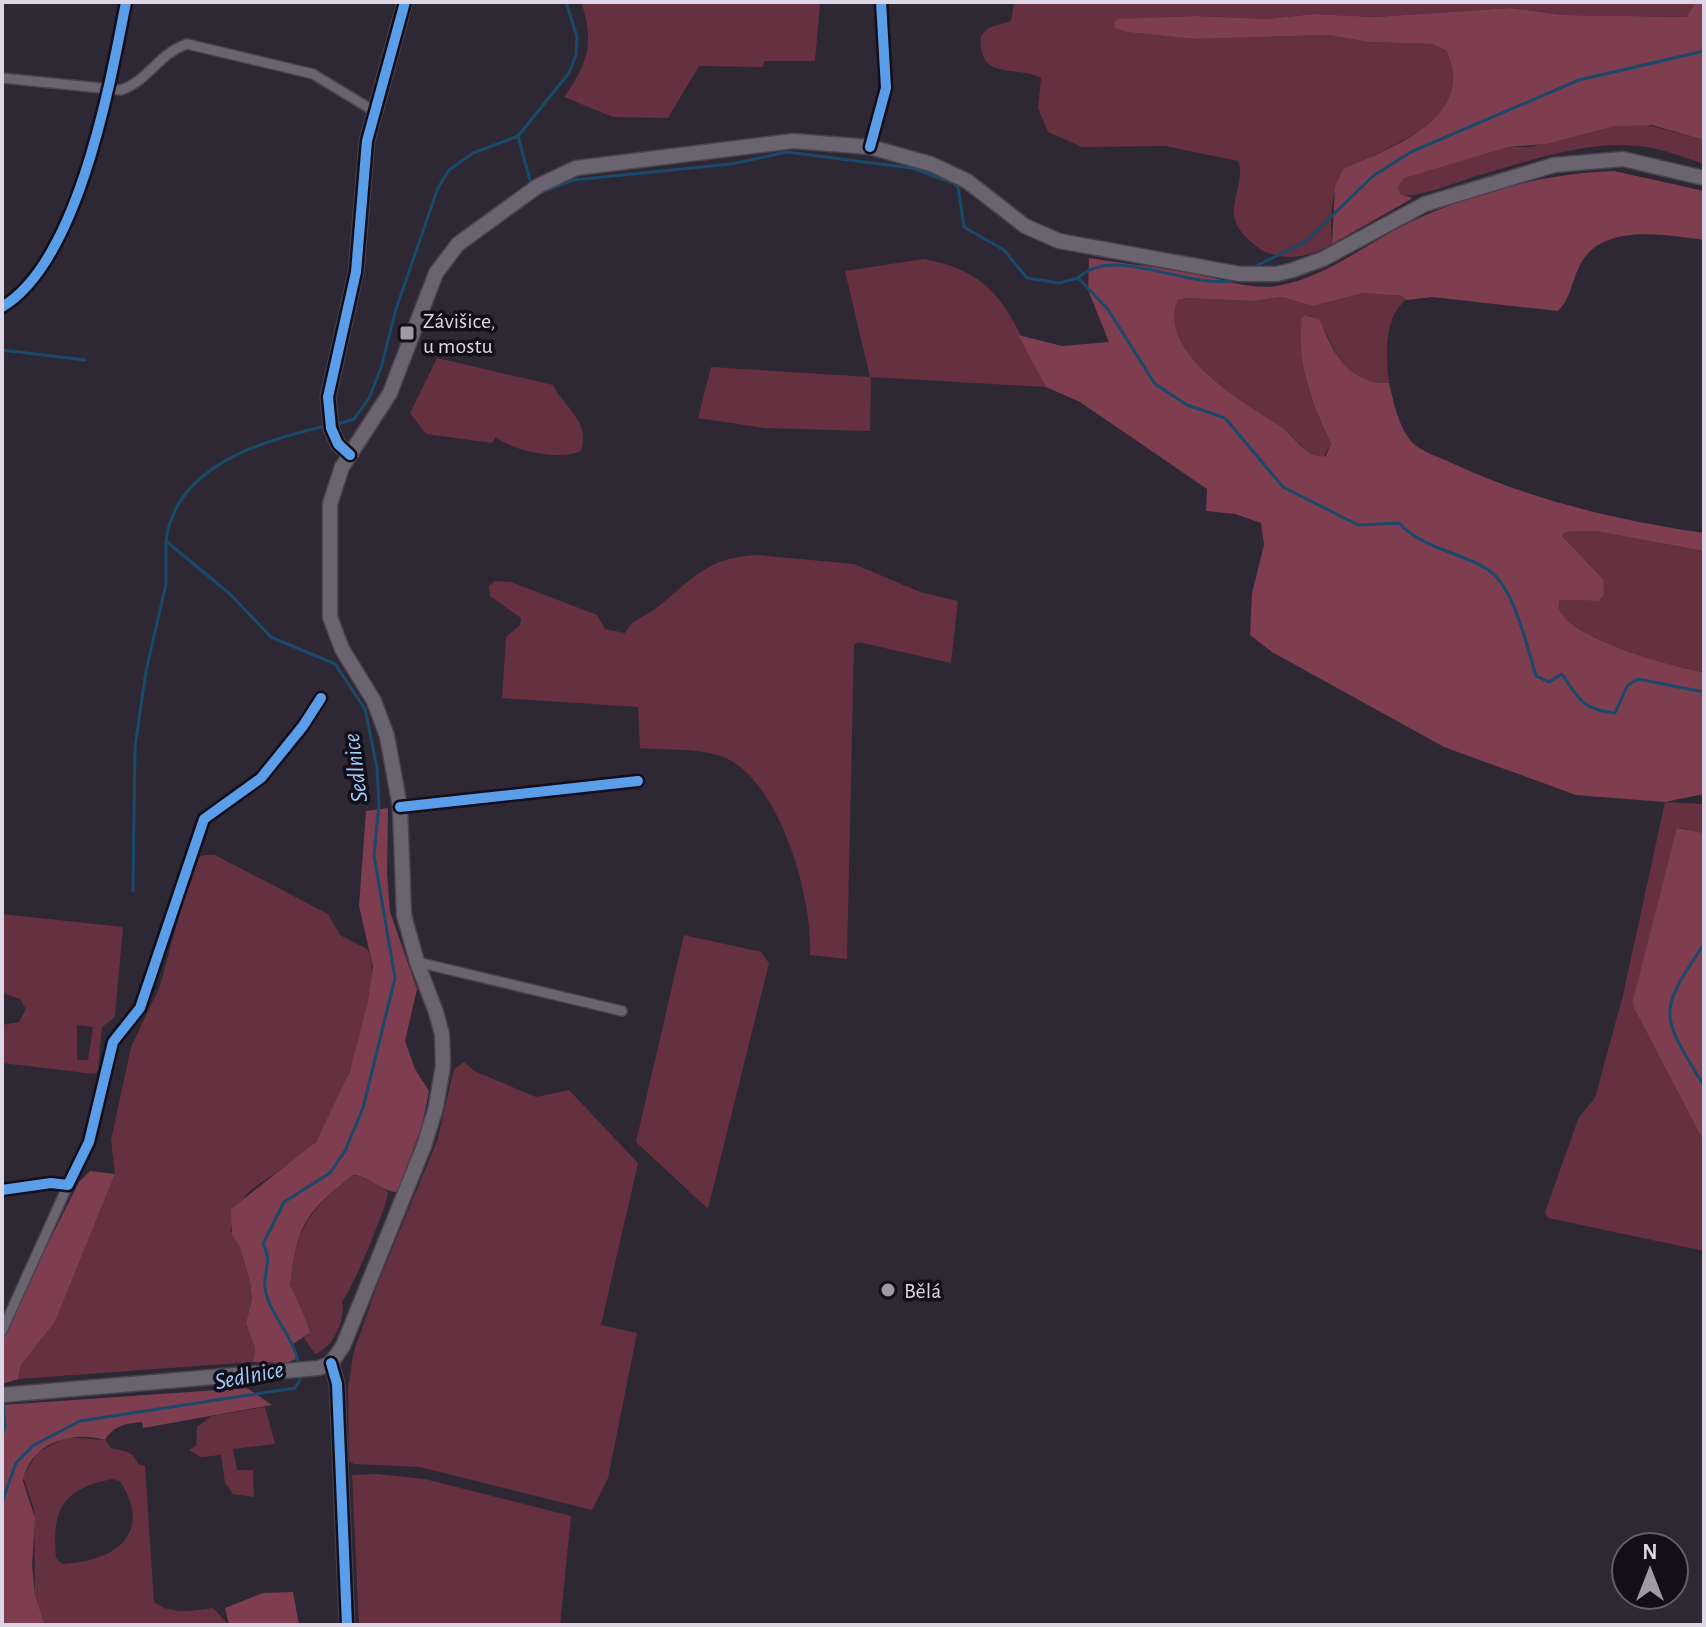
<svg xmlns="http://www.w3.org/2000/svg" width="1706" height="1627" font-family="'Alegreya Sans',sans-serif">
	<style>
		.green { fill: #65303f; fill-rule: evenodd }
		.forest { fill: #7e3e50 }
		.lines { fill: none; stroke-linecap: round; stroke-linejoin: round }
		.stream { stroke: #19496b; stroke-width: 3 }
		.street-casing { stroke: #49444f; stroke-width: 12 }
		.secondary-casing { stroke: #49444f; stroke-width: 17 }
		.street { stroke: #69646f; stroke-width: 9 }
		.secondary { stroke: #6a6470; stroke-width: 14 }
		.cycleway-casing { stroke: #130e19; stroke-width: 15 }
		.cycleway { stroke: #5a9eea; stroke-width: 10 }
		.poi-dot { fill: #9f99a8; stroke: #130e19; stroke-width: 3 }
		.labels { text-anchor: middle; stroke-width: 7; stroke-linejoin: round; paint-order: stroke }
		.poi-label { font-size: 22px; fill: #dcd6e6; stroke: #130e19; text-anchor: start }
		.water-label { font-size: 24px; font-style: italic; fill: #9ed1fb; stroke: #130e19 }
	</style>
	<rect width="100%" height="100%" fill="#2e2834"/>
	<g class="green">
		<path d="M 581,2 L 820,3 L 815,61 L 764,61 L 763,67 L 699,66 L 668,118 L 613,117 L 564,97 C 588,64 595,41 581,2 Z"/>
		<path d="M 1014,2 L 1695,2 L 1687,17 L 1562,15 L 1511,8 L 1375,17 L 1314,14 L 1268,19 L 1196,16 L 1117,20 L 1115,28 L 1126,32 L 1195,39 L 1327,35 L 1369,42 L 1432,44 L 1446,50 C 1477,114 1407,138 1362,161 C 1355,164 1345,166 1342,173 C 1331,193 1330,221 1332,244 C 1306,260 1273,263 1251,242 C 1243,234 1236,228 1234,216 C 1232,198 1245,176 1238,161 L 1165,146 L 1082,147 L 1048,132 L 1038,108 L 1041,78 C 1017,65 977,82 981,36 L 988,28 L 1011,21 Z"/>
		<path d="M 1641,123 L 1704,140 L 1704,164 C 1683,157 1661,148 1639,146 C 1584,140 1528,162 1476,176 C 1460,181 1412,201 1400,194 L 1398,187 L 1404,178 L 1413,174 L 1508,147 L 1531,147 L 1615,126 Z"/>
		<path d="M 924,259 C 1005,273 1012,323 1046,387 L 871,377 L 870,431 L 764,428 L 698,418 L 711,367 L 870,377 L 845,271 Z"/>
		<path d="M 1364,293 L 1402,296 L 1406,300 C 1383,317 1386,358 1389,383 C 1326,384 1335,317 1306,315 C 1294,362 1311,402 1331,443 L 1323,458 C 1305,455 1298,440 1284,430 C 1250,405 1154,354 1178,300 L 1187,298 L 1252,301 L 1282,297 L 1313,306 Z"/>
		<path d="M 437,358 L 553,385 C 566,410 590,420 581,451 C 560,461 513,451 496,437 L 492,443 L 426,434 L 410,413 Z"/>
		<path d="M 1595,531 L 1704,551 L 1704,672 C 1678,669 1546,633 1560,600 L 1598,601 L 1603,579 L 1562,536 L 1564,532 Z"/>
		<path d="M 758,555 L 854,564 L 920,592 L 958,601 L 951,663 L 858,642 L 854,645 L 847,959 L 810,955 C 813,899 781,784 726,758 C 700,747 667,751 640,748 L 638,707 L 502,698 L 506,637 L 520,625 L 521,618 L 490,596 L 489,586 L 495,581 L 511,582 L 597,615 L 605,629 L 625,633 C 634,617 646,617 659,606 C 695,577 708,557 758,555 Z"/>
		<path d="M 1665,802 L 1704,804 L 1704,833 L 1678,828 L 1635,1010 L 1704,1142 L 1704,1251 L 1548,1218 L 1545,1212 L 1579,1117 L 1595,1098 L 1623,995 Z"/>
		<path d="M 205,855 L 215,855 L 328,914 L 340,935 L 367,949 C 387,979 340,1112 317,1140 C 300,1161 270,1174 249,1192 C 240,1200 235,1219 230,1230 L 240,1247 L 250,1282 L 252,1299 L 246,1323 L 255,1348 L 253,1362 L 18,1379 L 21,1365 L 55,1322 L 115,1174 L 111,1140 L 131,1047 L 160,986 L 184,897 L 199,857 Z"/>
		<path d="M 2,914 L 123,927 L 115,1017 L 102,1027 L 98,1070 L 95,1074 L 2,1063 L 2,1025 L 19,1022 L 26,1009 L 20,999 L 2,993 ZM 77,1025 L 93,1027 L 88,1060 L 77,1060 Z"/>
		<path d="M 684,935 L 761,952 L 769,963 L 708,1209 L 636,1142 Z"/>
		<path d="M 464,1062 L 474,1071 L 536,1097 L 569,1090 L 638,1163 L 601,1325 L 637,1333 L 608,1478 L 592,1510 L 420,1467 L 354,1464 L 349,1461 L 348,1390 L 353,1354 L 378,1283 L 437,1141 L 454,1069 Z"/>
		<path d="M 353,1175 L 370,1178 L 388,1192 C 389,1202 350,1295 342,1301 C 346,1320 333,1348 315,1354 L 304,1338 L 310,1333 C 309,1323 295,1296 290,1286 C 296,1227 308,1211 353,1175 Z"/>
		<path d="M 265,1407 L 275,1444 L 233,1449 L 237,1470 L 253,1470 L 254,1497 L 233,1494 L 225,1483 L 221,1455 L 201,1457 L 189,1450 L 196,1446 L 197,1427 L 212,1416 Z"/>
		<path d="M 66,1437 L 105,1440 L 111,1448 C 123,1450 134,1452 138,1464 L 145,1466 L 154,1602 C 171,1615 193,1611 213,1608 L 229,1625 L 45,1625 L 35,1595 L 34,1509 L 23,1477 L 37,1453 ZM 112,1479 L 120,1481 C 154,1535 115,1561 62,1564 L 56,1558 C 52,1511 61,1489 112,1479 Z"/>
		<path d="M 377,1474 L 425,1479 L 571,1516 L 560,1625 L 359,1625 L 352,1475 Z"/>
	</g>
	<g class="forest">
		<path d="M 1695,2 L 1704,2 L 1704,140 L 1652,125 L 1615,126 L 1546,144 L 1508,147 L 1404,178 L 1398,187 L 1400,194 L 1413,198 L 1332,244 L 1335,187 L 1343,169 C 1390,148 1479,118 1446,50 L 1432,44 L 1369,42 L 1327,35 L 1195,39 L 1126,32 L 1115,28 L 1114,23 L 1117,19 L 1196,16 L 1268,19 L 1314,14 L 1375,17 L 1511,8 L 1562,15 L 1687,17 Z"/>
		<path d="M 1614,171 L 1704,191 L 1704,240 C 1664,235 1600,222 1579,267 C 1571,283 1571,298 1558,311 L 1432,297 L 1406,300 L 1402,296 L 1364,293 L 1313,306 L 1282,297 L 1252,301 L 1187,298 L 1178,300 C 1155,353 1247,404 1281,427 C 1295,437 1307,460 1326,456 L 1331,443 C 1312,404 1296,363 1302,318 L 1306,315 L 1320,320 C 1333,353 1348,384 1389,383 C 1394,403 1399,431 1415,445 C 1427,454 1442,458 1454,464 C 1534,501 1617,520 1704,533 L 1704,551 L 1595,531 L 1565,532 L 1562,536 L 1603,579 L 1604,595 L 1598,601 L 1560,600 C 1545,633 1679,669 1704,672 L 1704,794 L 1665,802 L 1576,795 L 1444,747 L 1272,652 L 1250,635 L 1252,593 L 1264,545 L 1261,523 L 1235,514 L 1206,511 L 1207,489 L 1080,402 L 1046,387 L 1018,335 L 1062,346 L 1109,342 L 1088,290 L 1089,258 C 1127,264 1166,268 1204,276 C 1229,281 1256,291 1282,285 C 1333,274 1373,238 1419,218 C 1480,191 1548,173 1614,171 Z"/>
		<path d="M 388,808 L 387,874 L 390,912 L 417,989 L 405,1041 L 415,1069 L 429,1091 L 422,1126 L 397,1192 C 382,1192 371,1176 353,1175 C 304,1214 298,1224 290,1285 C 295,1296 309,1323 310,1333 L 293,1344 L 296,1359 L 286,1363 L 253,1362 L 255,1348 L 246,1323 L 252,1299 L 250,1282 L 240,1247 L 232,1235 L 231,1209 L 316,1142 L 350,1071 L 368,1002 L 373,967 L 359,906 L 366,811 Z"/>
		<path d="M 1677,828 L 1704,833 L 1704,1142 L 1635,1010 L 1633,1000 Z"/>
		<path d="M 90,1171 L 115,1174 L 55,1322 L 21,1365 L 18,1379 L 2,1384 L 2,1342 L 14,1311 L 79,1182 Z"/>
		<path d="M 247,1388 L 272,1405 L 143,1428 L 142,1422 C 125,1424 114,1425 105,1440 C 71,1430 30,1443 23,1481 L 35,1518 L 32,1565 L 35,1595 L 45,1625 L 2,1625 L 2,1405 Z"/>
		<path d="M 293,1592 L 299,1625 L 229,1625 L 225,1608 L 263,1593 Z"/>
	</g>
	<g class="lines">
		<g class="stream">
			<path d="M 518,136 L 531,184"/>
			<path d="M 537,194 L 573,180 L 731,164 L 787,152 L 912,168 L 953,183 L 958,187 L 964,227 L 1004,250 L 1027,278 L 1059,283 L 1078,278 L 1107,308 L 1155,384 L 1187,405 L 1225,418 L 1283,487 L 1358,525 L 1399,523 C 1423,549 1458,551 1487,569 C 1514,585 1527,647 1536,676 L 1549,682 L 1562,674 C 1579,700 1584,710 1615,713 L 1627,686 L 1638,679 L 1704,692"/>
			<path d="M 1250,269 L 1305,242 L 1373,176 L 1411,152 L 1579,80 L 1704,51"/>
			<path d="M 1078,278 C 1114,242 1191,293 1238,279"/>
			<path d="M 2,350 L 85,360"/>
			<path d="M 334,425 L 354,419 L 369,398 L 381,368 L 396,309 L 438,188 L 449,170 L 473,153 L 518,136 L 569,73 L 576,55 L 577,37 L 566,2"/>
			<path d="M 133,891 L 135,747 L 146,671 L 166,584 L 166,542"/>
			<path d="M 1704,944 C 1656,1015 1661,1014 1704,1086"/>
			<path d="M 299,1366 C 295,1337 268,1313 265,1288 C 263,1271 273,1261 263,1244 L 284,1202 L 330,1173 L 345,1151 L 363,1108 L 395,978 L 374,855 L 379,804 L 377,768 L 365,709 L 335,664 L 271,637 L 230,594 L 166,541 C 175,466 263,440 326,426"/>
			<path d="M 2,1437 L 5,1425 L 3,1401"/>
			<path d="M 2,1502 L 16,1463 L 34,1445 L 80,1421 L 295,1388 L 300,1380 L 300,1373"/>
		</g>
		<defs>
			<g id="street">
				<path d="M 2,78 L 121,90 C 148,81 159,53 187,44 L 313,74 L 374,111"/>
				<path d="M 870,147 L 886,88 L 881,2"/>
				<path d="M 2,307 C 78,262 110,85 126,2"/>
				<path d="M 400,807 L 638,781"/>
				<path d="M 417,962 L 622,1011"/>
				<path d="M 2,1190 L 51,1183 L 68,1185 L 89,1142 L 113,1042 L 140,1008 L 204,819 L 261,778 L 303,726 L 321,698"/>
				<path d="M 2,1331 L 68,1185"/>
			</g>
			<g id="secondary">
				<path d="M 350,455 L 338,444 L 331,428 L 328,397 L 356,272 L 367,141 L 405,2"/>
				<path d="M 331,1363 L 337,1384 L 347,1625"/>
				<path d="M 2,1395 L 319,1368 L 331,1363 L 343,1346 L 424,1146 L 436,1107 L 443,1066 L 442,1034 L 436,1012 L 417,962 L 404,915 L 400,807 L 387,736 L 374,701 L 342,649 L 330,617 L 330,504 L 342,467 L 390,393 L 436,273 L 458,244 L 538,186 L 576,168 L 793,141 L 870,147 L 931,164 L 967,181 L 1025,226 L 1059,241 L 1240,274 L 1277,274 L 1293,270 L 1323,259 L 1425,204 L 1554,165 L 1623,159 L 1704,178"/>
			</g>
		</defs>
		<use href="#street" class="street-casing"/>
		<use href="#secondary" class="secondary-casing"/>
		<use href="#street" class="street"/>
		<use href="#secondary" class="secondary"/>
		<defs>
			<g id="cycleway">
				<path d="M 870,147 L 886,88 L 881,2"/>
				<path d="M 2,307 C 78,262 110,85 126,2"/>
				<path d="M 350,455 L 338,444 L 331,428 L 328,397 L 356,272 L 367,141 L 405,2"/>
				<path d="M 400,807 L 638,781"/>
				<path d="M 2,1190 L 51,1183 L 68,1185 L 89,1142 L 113,1042 L 140,1008 L 204,819 L 261,778 L 303,726 L 321,698"/>
				<path d="M 331,1363 L 337,1384 L 347,1625"/>
			</g>
		</defs>
		<use href="#cycleway" class="cycleway-casing"/>
		<use href="#cycleway" class="cycleway"/>
	</g>
	<g class="poi-dot">
		<rect x="399" y="325" width="16" height="16" rx="4"/>
		<circle cx="888" cy="1290" r="8"/>
	</g>
	<g class="labels">
		<g class="poi-label">
			<text x="423" y="328">Závišice,<tspan x="423" dy="25">u mostu</tspan></text>
			<text x="904" y="1298">Bělá</text>
		</g>
		<g class="water-label">
			<text transform="translate(355 768) rotate(-97)" y="8">Sedlnice</text>
			<text transform="translate(249 1375) rotate(-11)" y="8">Sedlnice</text>
		</g>
	</g>
	<rect width="1706" height="1627" fill="none" stroke="#dcd6e6" stroke-width="8"/>
	<g transform="translate(1650 1571)"><circle r="38" fill="#130e19" stroke="#635e6b" stroke-width="2"/>
	<path d="M0-6L14 30L0 20L-14 30Z" fill="#9f99a8"/>
	<text y="-12" font-size="22" font-weight="bold" text-anchor="middle" fill="#dcd6e6">N</text>
	</g>
</svg>
